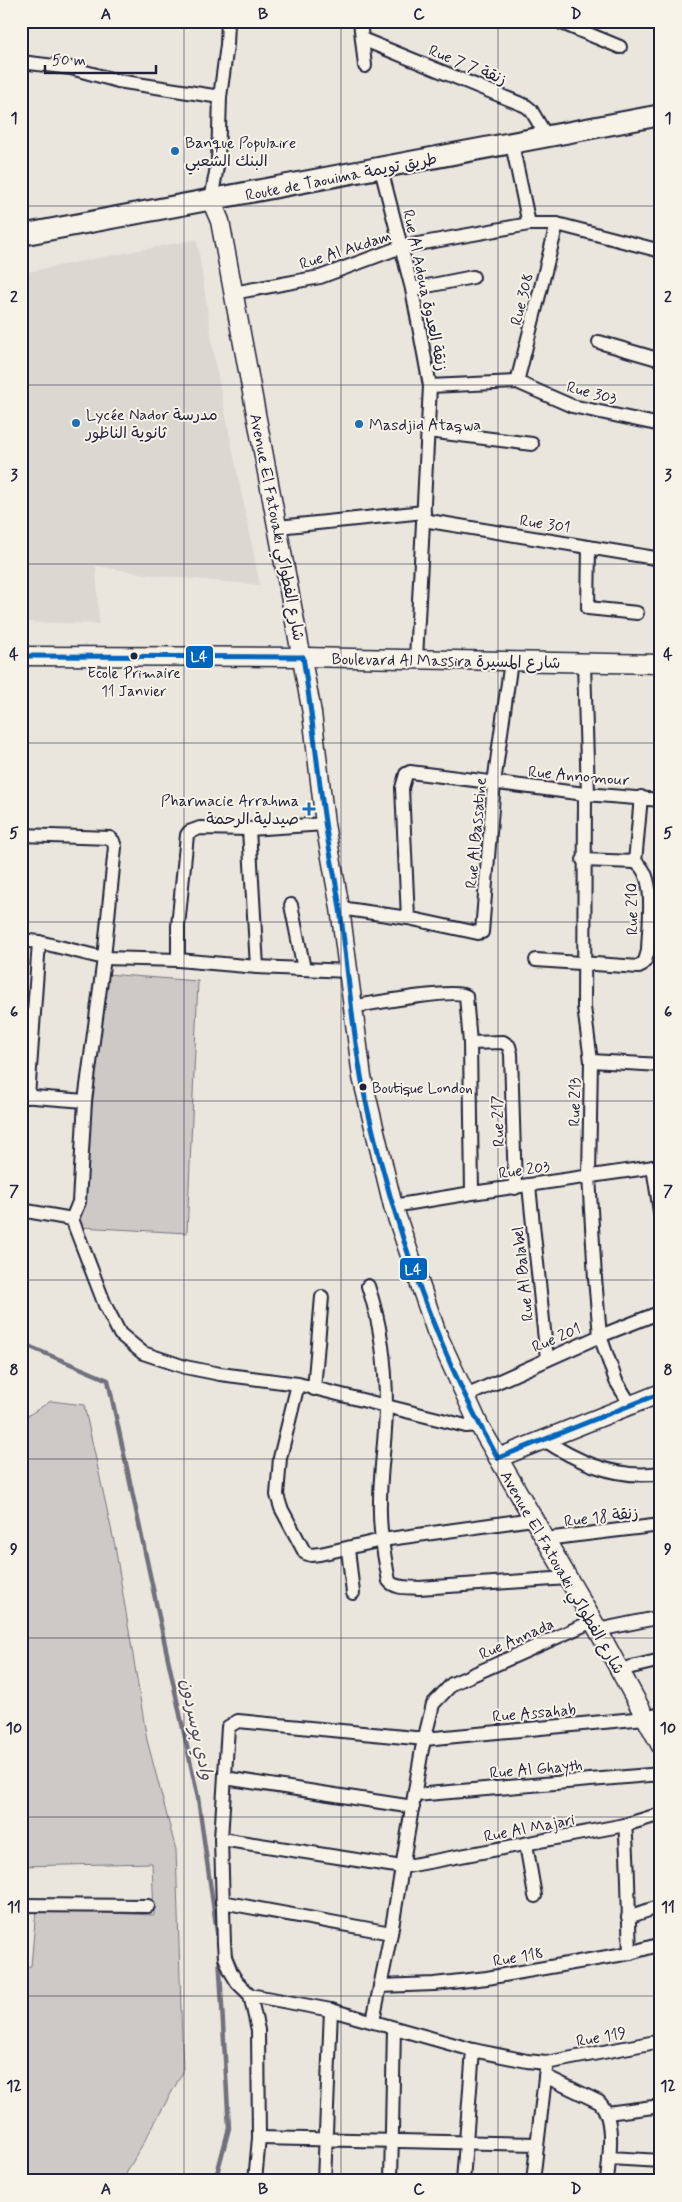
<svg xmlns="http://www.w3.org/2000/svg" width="682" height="2202" font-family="Mynerve,'Playpen Sans Arabic',sans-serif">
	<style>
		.built { fill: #dbd8d2 }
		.green { fill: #cdc9c6; stroke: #787680 }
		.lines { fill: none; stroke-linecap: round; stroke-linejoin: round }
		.stream { stroke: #716f7b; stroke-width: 4.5 }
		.street-casing { stroke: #22223b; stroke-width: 16 }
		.secondary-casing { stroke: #22223b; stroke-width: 21 }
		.primary-casing { stroke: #22223b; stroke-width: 24 }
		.street { stroke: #f7f3e8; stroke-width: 12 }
		.secondary { stroke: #f7f3e8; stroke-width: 18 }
		.primary { stroke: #f7f3e8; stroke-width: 20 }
		.bus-1-casing { stroke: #f7f3e8; stroke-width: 9 }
		.bus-1 { stroke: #0065bd; stroke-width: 5 }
		.grid { fill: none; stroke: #22223b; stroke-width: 1; stroke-opacity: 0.55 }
		.poi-dot { fill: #1f6fb2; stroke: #f7f3e8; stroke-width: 2 }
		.bus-dot { fill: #22223b; stroke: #f7f3e8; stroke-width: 2 }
		.labels { text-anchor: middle; stroke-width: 4; stroke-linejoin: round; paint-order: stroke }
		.bus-label { font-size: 15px; fill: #22223b; stroke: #f7f3e8 }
		.street-label { font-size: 16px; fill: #22223b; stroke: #f7f3e8 }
		.poi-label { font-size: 16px; fill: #22223b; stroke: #f7f3e8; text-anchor: start }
		.water-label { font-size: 18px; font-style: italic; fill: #504f60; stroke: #f7f3e8 }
		.line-badge { stroke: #f7f3e8; stroke-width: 2 }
		.badge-label { font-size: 14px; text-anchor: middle; font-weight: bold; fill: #fff }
		.neatline { fill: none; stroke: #22223b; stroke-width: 2 }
		.grid-label { font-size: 16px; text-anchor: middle; font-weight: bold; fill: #22223b }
	</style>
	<rect width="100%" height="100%" fill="#eae6de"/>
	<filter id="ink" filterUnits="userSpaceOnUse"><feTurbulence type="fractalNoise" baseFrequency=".02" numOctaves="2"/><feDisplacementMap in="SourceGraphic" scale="10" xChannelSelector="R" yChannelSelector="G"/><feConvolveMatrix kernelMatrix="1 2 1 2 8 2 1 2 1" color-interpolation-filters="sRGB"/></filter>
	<g filter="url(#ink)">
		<path class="built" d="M 197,239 L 215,362 L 260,585 L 159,576 L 96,566 L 99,624 L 21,622 L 21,273 Z"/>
		<g class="green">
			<path d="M 106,974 L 198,981 L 187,1233 L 79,1227 Z"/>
			<path d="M 51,1401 L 84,1405 L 115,1546 L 147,1740 L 176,1850 L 183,2072 L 122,2181 L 21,2181 L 21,1967 L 31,1966 L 36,1910 L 154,1915 L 152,1863 L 21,1866 L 21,1420 Z"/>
		</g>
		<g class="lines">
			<g class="stream">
				<path d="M 21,1343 L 108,1380 L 198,1798 L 218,1939"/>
				<path d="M 215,2181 L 229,2128 L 219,1954"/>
			</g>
			<defs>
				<g id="street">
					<path d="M 360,21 L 365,66"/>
					<path d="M 557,21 L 620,47"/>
					<path d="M 362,39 L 526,106 L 531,110 L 547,137"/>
					<path d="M 21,62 L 71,68 L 118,81 L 220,97"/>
					<path d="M 512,144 L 529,224"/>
					<path d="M 381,169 L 412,289 L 430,386 L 416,659"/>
					<path d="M 211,200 L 218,161 L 220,97 L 227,45 L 228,21"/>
					<path d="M 412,289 L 473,277"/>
					<path d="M 233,293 L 320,277 L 401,247 L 529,224 L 557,224 L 661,251"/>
					<path d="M 599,342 L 661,360"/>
					<path d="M 517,382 L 557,224"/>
					<path d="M 430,386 L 517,382 L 572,406 L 661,425"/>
					<path d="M 428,431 L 532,444"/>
					<path d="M 423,520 L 661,559"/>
					<path d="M 278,527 L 424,512"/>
					<path d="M 589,547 L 588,608 L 637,613"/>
					<path d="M 584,663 L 588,794"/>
					<path d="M 585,794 L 584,1007 L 591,1061 L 589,1176 L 595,1278 L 600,1336 L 616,1381 L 630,1404"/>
					<path d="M 249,829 L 257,967"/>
					<path d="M 21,835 L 110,838 L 113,841 L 115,847 L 104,958 L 85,1101 L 79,1202 L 72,1219 L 105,1305 L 120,1334 L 143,1353 L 185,1367 L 220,1374 L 298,1384 L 466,1426 L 479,1425"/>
					<path d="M 583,860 L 635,862"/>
					<path d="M 291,905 L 304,969"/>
					<path d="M 340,908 L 408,918 L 478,933 L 482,932 L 494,783 L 511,661"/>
					<path d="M 408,918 L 402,788 L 406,774 L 410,772 L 585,794 L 661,800"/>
					<path d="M 21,940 L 39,942 L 104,958 L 178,960 L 257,967 L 348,971"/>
					<path d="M 178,960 L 178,926 L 187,835 L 189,832 L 200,828 L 249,829 L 325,824"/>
					<path d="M 536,960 L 639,967 L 645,961 L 648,951 C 648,928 658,875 635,862 L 641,797"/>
					<path d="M 351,1007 C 369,1004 456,988 466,996 L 470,1043 L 472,1193"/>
					<path d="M 470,1043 L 503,1042 L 509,1046 L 511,1054 L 515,1188"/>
					<path d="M 591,1061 L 661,1065"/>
					<path d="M 21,1096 L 85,1101"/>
					<path d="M 28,1097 L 39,942"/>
					<path d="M 653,1167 L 661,1218"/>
					<path d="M 529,1186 L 547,1359"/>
					<path d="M 393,1206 L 472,1193 L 661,1166"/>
					<path d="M 21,1210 L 72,1219"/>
					<path d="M 368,1286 C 381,1324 386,1366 386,1406 C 386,1438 380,1470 380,1502 C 379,1528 384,1555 389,1581 C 395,1589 410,1587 419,1588 L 568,1578"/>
					<path d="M 298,1384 L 280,1458 L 277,1495 L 281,1508 L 305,1553 L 311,1555 L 320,1554 L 382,1540 L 533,1519"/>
					<path d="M 314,1389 L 322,1297"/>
					<path d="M 466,1396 L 600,1336 L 661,1312"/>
					<path d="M 543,1439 C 577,1462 619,1480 661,1473"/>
					<path d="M 545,1539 L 661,1525"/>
					<path d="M 348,1549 L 353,1593"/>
					<path d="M 598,1630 L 661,1617"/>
					<path d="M 619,1670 L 661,1660"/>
					<path d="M 225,1778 L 413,1807"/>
					<path d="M 415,1795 L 661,1774"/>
					<path d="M 625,1825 C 629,1867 628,1910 630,1953"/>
					<path d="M 221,1839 L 402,1867 L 625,1825 L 661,1814"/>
					<path d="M 526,1844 L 535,1896"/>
					<path d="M 222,1902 L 391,1933"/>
					<path d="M 21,1905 L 148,1906"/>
					<path d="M 628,1917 L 661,1906"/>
					<path d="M 380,1986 L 434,1984 L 487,1978 L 630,1953 L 661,1944"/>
					<path d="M 250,1995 L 331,2010 L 473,2050 L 527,2061 L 546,2063 L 661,2041"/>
					<path d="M 373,2021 L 391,1933 L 422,1749 L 433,1704 L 452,1684 L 593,1621"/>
					<path d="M 545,2076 L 599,2102 C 616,2118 609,2159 607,2181"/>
					<path d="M 607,2113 L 661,2106"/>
					<path d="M 259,2138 L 537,2144"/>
					<path d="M 609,2158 L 661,2161"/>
					<path d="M 255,2181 L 259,2138 L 258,2030 L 250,1995 L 237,1982 L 231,1972 L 225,1957 L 224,1944 L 221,1839 L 228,1727 L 238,1721 L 425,1739 L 645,1718 L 661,1714"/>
					<path d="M 324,2181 L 331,2010"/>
					<path d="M 391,2181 L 394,2028"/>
					<path d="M 463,2181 L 473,2050"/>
					<path d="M 533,2181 L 546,2069"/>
				</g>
				<g id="secondary">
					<path d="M 211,200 L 220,221 L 312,713 L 325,824 L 340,908 L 362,1077 L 393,1206 L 436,1331 L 479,1425 L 593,1621 L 661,1746"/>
					<path d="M 21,656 L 303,657 L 661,664"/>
					<path d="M 498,1458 L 661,1393"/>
				</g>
				<path id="primary" d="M 21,235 L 661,115"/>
			</defs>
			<use href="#street" class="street-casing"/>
			<use href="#secondary" class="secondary-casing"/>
			<use href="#primary" class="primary-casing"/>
			<use href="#street" class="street"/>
			<use href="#secondary" class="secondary"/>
			<use href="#primary" class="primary"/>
			<defs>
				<g id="bus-1">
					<path d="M 21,656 L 303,657"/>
					<path d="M 303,657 C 312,712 317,767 325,822 C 329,851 336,880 340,909 C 349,976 353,1045 368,1111 C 396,1231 437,1352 498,1458"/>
					<path d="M 498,1458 L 661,1393"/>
				</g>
			</defs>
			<use href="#bus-1" class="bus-1-casing"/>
			<use href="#bus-1" class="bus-1"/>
		</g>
	</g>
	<path class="grid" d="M 184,21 L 184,2181M 341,21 L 341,2181M 498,21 L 498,2181M 21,206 L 661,206M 21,385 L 661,385M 21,564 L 661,564M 21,743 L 661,743M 21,922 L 661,922M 21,1101 L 661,1101M 21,1280 L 661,1280M 21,1459 L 661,1459M 21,1638 L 661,1638M 21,1817 L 661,1817M 21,1996 L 661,1996"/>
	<g class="poi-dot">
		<circle cx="175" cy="151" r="5"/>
		<circle cx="76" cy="423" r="5"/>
		<circle cx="359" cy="424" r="5"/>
		<path d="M306.5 801.5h5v5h5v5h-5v5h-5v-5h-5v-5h5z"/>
	</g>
	<g class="bus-dot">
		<circle cx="134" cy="656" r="4.5"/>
		<circle cx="363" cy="1087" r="4.5"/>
	</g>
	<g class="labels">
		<g class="bus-label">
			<text x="134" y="678">Ecole Primaire<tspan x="134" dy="18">11 Janvier</tspan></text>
			<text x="372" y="1093" text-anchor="start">Boutique London</text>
		</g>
		<g class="street-label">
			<text transform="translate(468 64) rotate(22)" y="6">Rue 7 زنقة 7</text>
			<text transform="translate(341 176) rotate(-11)" y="6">Route de Taouima طريق تويمة</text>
			<text transform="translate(345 249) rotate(-18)" y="6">Rue Al Akdam</text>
			<text transform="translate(426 290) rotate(78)" y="6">Rue Al Adoua زنقة العدوة</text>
			<text transform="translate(521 299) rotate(-76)" y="6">Rue 308</text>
			<text transform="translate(592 392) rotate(15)" y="6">Rue 303</text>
			<text transform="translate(545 523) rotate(9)" y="6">Rue 301</text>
			<text transform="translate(278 527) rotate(79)" y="6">Avenue El Fatouaki شارع الفطواكي</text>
			<text transform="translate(446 660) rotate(1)" y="6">Boulevard Al Massira شارع المسيرة</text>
			<text transform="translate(579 775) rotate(5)" y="6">Rue Annomour</text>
			<text transform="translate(475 833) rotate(-85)" y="6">Rue Al Bassatine</text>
			<text transform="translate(631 909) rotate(-91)" y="6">Rue 210</text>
			<text transform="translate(574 1102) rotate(-89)" y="6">Rue 213</text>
			<text transform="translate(497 1121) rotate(-92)" y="6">Rue 217</text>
			<text transform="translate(524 1169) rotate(-8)" y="6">Rue 203</text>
			<text transform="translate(522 1274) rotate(-96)" y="6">Rue Al Balabel</text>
			<text transform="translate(556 1337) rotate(-23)" y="6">Rue 201</text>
			<text transform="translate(601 1516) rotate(-7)" y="6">Rue 18 زنقة</text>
			<text transform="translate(563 1572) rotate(60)" y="6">Avenue El Fatouaki شارع الفطواكي</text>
			<text transform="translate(516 1638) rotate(-24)" y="6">Rue Annada</text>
			<text transform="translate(534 1712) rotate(-5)" y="6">Rue Assahab</text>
			<text transform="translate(536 1768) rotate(-5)" y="6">Rue Al Ghayth</text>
			<text transform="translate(529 1827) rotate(-11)" y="6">Rue Al Majari</text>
			<text transform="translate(518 1956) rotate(-10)" y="6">Rue 118</text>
			<text transform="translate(601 2036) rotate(-10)" y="6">Rue 119</text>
		</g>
		<g class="poi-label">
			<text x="185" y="148">Banque Populaire<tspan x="185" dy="18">البنك الشعبي</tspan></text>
			<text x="86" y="420">Lycée Nador مدرسة<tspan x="86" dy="18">ثانوية الناظور</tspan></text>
			<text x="369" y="430">Masdjid Ataqwa</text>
			<text x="299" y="806" text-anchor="end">Pharmacie Arrahma<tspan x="299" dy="18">صيدلية الرحمة</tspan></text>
		</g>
		<g class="water-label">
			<text transform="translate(197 1729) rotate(78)" y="6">وادي بوسردون</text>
		</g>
	</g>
	<g class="line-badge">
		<rect x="185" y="645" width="29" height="24" rx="5" fill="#0065bd"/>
		<rect x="399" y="1257" width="29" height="24" rx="5" fill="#0065bd"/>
	</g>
	<g class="badge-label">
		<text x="199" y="661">L4</text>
		<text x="413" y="1274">L4</text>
	</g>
	<rect width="682" height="2202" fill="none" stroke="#f7f3e8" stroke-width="55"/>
	<path d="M45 65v8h111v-8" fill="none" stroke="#22223b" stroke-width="2.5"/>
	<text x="52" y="65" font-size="15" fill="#22223b" stroke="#f7f3e8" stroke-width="4" paint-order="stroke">50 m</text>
	<rect x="28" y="28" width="626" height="2146" class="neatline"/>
	<g class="grid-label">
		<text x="106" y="19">A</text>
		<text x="263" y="19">B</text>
		<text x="419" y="19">C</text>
		<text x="576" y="19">D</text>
		<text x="14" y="123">1</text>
		<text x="668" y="123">1</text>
		<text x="14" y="302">2</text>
		<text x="668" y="302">2</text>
		<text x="14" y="480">3</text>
		<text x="668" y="480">3</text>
		<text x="14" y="659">4</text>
		<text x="668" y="659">4</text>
		<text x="14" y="838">5</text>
		<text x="668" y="838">5</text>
		<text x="14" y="1017">6</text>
		<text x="668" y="1017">6</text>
		<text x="14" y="1196">7</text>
		<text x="668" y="1196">7</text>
		<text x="14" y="1375">8</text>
		<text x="668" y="1375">8</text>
		<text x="14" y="1554">9</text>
		<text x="668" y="1554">9</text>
		<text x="14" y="1733">10</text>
		<text x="668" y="1733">10</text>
		<text x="14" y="1912">11</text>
		<text x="668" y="1912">11</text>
		<text x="14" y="2091">12</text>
		<text x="668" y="2091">12</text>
		<text x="106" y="2194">A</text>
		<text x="263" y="2194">B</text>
		<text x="419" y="2194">C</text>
		<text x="576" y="2194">D</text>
	</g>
</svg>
